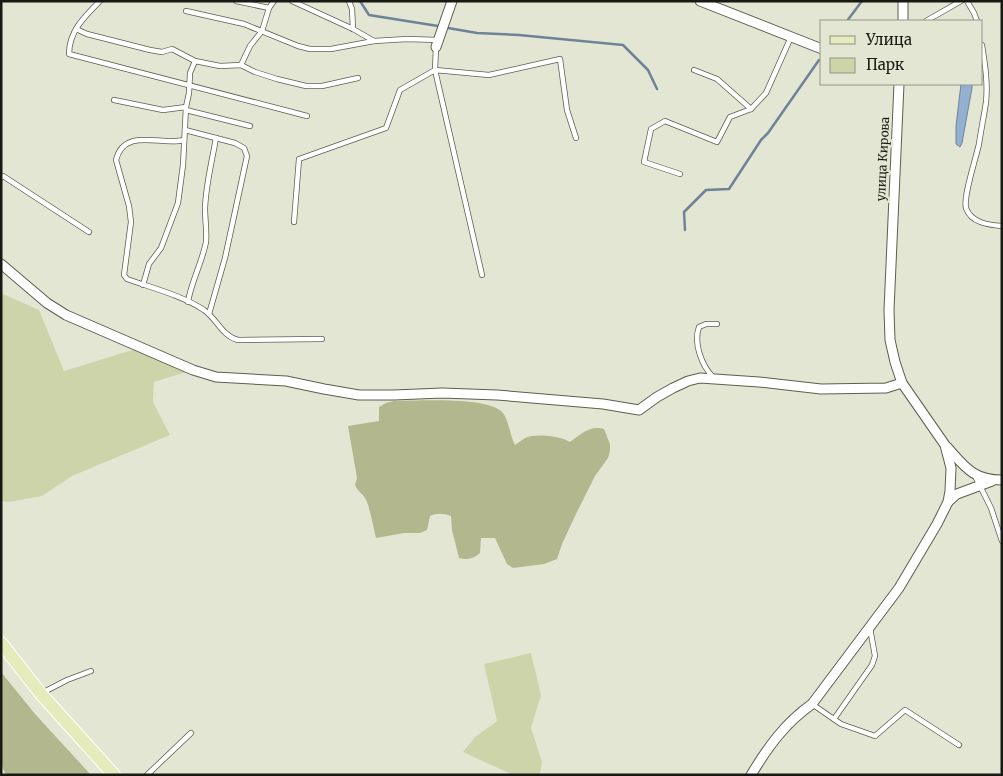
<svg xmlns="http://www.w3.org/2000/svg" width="1003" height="776" font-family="Merriweather,serif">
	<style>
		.green { fill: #ced4aa }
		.forest { fill: #b2b78d }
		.water { fill: #94b0d1; stroke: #6f8398 }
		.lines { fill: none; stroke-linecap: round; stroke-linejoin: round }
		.stream { stroke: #6f8398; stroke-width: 2.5 }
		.service-casing { stroke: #5c5e4e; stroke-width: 6 }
		.minor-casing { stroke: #5c5e4e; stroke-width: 11 }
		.primary-casing { stroke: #fff; stroke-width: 14 }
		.service { stroke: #fff; stroke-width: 4.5 }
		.minor { stroke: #fff; stroke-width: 9 }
		.primary { stroke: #e6ebbb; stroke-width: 12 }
		.labels { text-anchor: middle; stroke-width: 5; stroke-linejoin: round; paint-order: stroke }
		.street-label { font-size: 12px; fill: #181912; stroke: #e4e6d4 }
	</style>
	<rect width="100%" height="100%" fill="#e4e6d4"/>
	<g class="green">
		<path d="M 1,293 L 39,310 L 64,371 L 139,348 L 186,372 L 154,382 L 153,402 L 170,435 L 72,476 L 42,496 L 9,502 L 1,501 Z"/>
		<path d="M 531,653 L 541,695 L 531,728 L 542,762 L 540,775 L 513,775 L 463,752 L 475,737 L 497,721 L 484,664 Z"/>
	</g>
	<g class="forest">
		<path d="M 394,401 C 416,401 489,396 503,413 C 509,421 510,436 515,445 C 518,443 522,440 525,438 C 535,433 561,436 570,442 C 581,434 590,425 604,429 L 610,444 L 610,451 L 608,458 L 595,476 L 575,516 L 562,544 L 557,559 L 544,564 L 513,568 L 507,564 L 495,538 L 481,538 L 480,553 C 473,559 468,560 459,558 L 452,530 L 451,516 C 443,513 437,513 430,516 L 427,530 L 420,533 L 404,533 L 376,538 C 374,530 369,503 365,498 C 362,493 358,492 355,485 L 357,478 L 348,426 L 379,421 L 379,407 L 386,403 Z"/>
		<path d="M 1,672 L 35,714 L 91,775 L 6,775 L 1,764 Z"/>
	</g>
	<path class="water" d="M 961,84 L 972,84 L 972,88 L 962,143 L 960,147 L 956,144 L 956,126 Z"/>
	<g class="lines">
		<g class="stream">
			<path d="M 360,1 L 369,15 L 438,26"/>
			<path d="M 847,21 L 862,1"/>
			<path d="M 448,28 L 477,33 L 519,35 L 623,45 L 648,70 L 657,89"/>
			<path d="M 685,230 L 684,212 L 706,190 L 729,189 L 761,140 L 768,133 L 819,60"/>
		</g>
		<defs>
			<g id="service">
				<path d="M 100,1 C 85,16 69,31 69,54 L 307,116"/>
				<path d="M 236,1 L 269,8"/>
				<path d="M 292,1 L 353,29 L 374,41"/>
				<path d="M 349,1 L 352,9 L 353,29"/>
				<path d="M 967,1 L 974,13 L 977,21"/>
				<path d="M 186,11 L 244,24 L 298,46 L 310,49 L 331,49 L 374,41 L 407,39 L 438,40"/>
				<path d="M 926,21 L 961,1"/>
				<path d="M 76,29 L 87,34 L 150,50 L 162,52 L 172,49 L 195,61 L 220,66 L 241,65 L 255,72 L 277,79 L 306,86 L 322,86 L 358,78"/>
				<path d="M 982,45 C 985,64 988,83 986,102 C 984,116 981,130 979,144 C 976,158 963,197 966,208 C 971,223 989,225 1002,226"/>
				<path d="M 241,65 L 250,46 L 262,31 L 269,8 L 274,1"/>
				<path d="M 694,70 L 717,79 L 751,109"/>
				<path d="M 114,100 L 163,110 L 186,107"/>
				<path d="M 186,110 L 250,126"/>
				<path d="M 185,130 L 235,143 L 244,148 L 247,156 L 225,258 L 209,314"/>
				<path d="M 184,140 C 161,146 124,127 116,160 L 129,206 L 131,222 L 124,275 L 127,279 C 152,288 181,295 204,310 C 217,319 222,336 238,340 L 322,339"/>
				<path d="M 680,174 L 644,162 L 651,129 L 665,121 L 717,142 L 730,117 L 751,109 L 766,93 L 791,37"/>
				<path d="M 1,178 L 3,176 L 89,232"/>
				<path d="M 294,222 L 299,159 L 386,128 L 400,90 L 435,70 L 436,47"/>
				<path d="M 482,275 L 435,70 L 489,75 L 560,59 L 567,110 L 576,138"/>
				<path d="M 143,285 L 149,264 L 161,248 L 178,203 L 183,165 L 186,107 L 189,93 L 190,73 L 195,61"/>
				<path d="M 188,302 C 191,282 202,263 206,242 C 207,230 205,220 205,208 C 206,184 212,161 216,138"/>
				<path d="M 713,377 C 702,366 693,343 699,327 L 706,324 L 717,324"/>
				<path d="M 975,476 L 991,508 L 1002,541"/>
				<path d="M 42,693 L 67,680 L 91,671"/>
				<path d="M 812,704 L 841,724 L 875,736 L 905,710 L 959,745"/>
				<path d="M 834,719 L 872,665 L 875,656 L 870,628"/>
				<path d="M 147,775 L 191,733"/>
			</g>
			<g id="minor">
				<path d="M 700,1 L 822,49"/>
				<path d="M 903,21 L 903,1"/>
				<path d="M 436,47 L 452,1"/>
				<path d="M 1,264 L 47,303 L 66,315 L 193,370 L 216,377 L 286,381 L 324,389 L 359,395 L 394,395 L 442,393 L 497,395 L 603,404 L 639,410 L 657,397 L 673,388 L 688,381 L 700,378 L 759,382 L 821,389 L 886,388 L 902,383"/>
				<path d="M 947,447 C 965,467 973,480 1002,480"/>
				<path d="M 948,502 L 957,494 L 992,481"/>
				<path d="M 751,775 C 768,747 785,723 812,704 L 899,588 L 937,524 L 948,502 L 950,491 L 951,468 L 945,445 L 902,383 L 895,362 L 890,340 L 889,310 L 899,84"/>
			</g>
			<path id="primary" d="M 1,643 L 41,694 L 114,775"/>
		</defs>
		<use href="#service" class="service-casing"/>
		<use href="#minor" class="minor-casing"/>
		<use href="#primary" class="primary-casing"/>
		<use href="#service" class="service"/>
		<use href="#minor" class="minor"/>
		<use href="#primary" class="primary"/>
	</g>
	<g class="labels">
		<g class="street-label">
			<text transform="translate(883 159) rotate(-87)" y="4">улица Кирова</text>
		</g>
	</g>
	<rect width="1003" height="776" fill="none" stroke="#181912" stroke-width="5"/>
	<rect x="820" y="20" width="162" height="65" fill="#e4e6d4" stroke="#929486"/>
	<rect x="830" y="36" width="25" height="8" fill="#e6ebbb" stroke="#929486"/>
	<text x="866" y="45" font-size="15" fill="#181912">Улица</text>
	<rect x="830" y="58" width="25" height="15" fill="#ced4aa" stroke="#929486"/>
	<text x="866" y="70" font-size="15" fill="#181912">Парк</text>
</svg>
